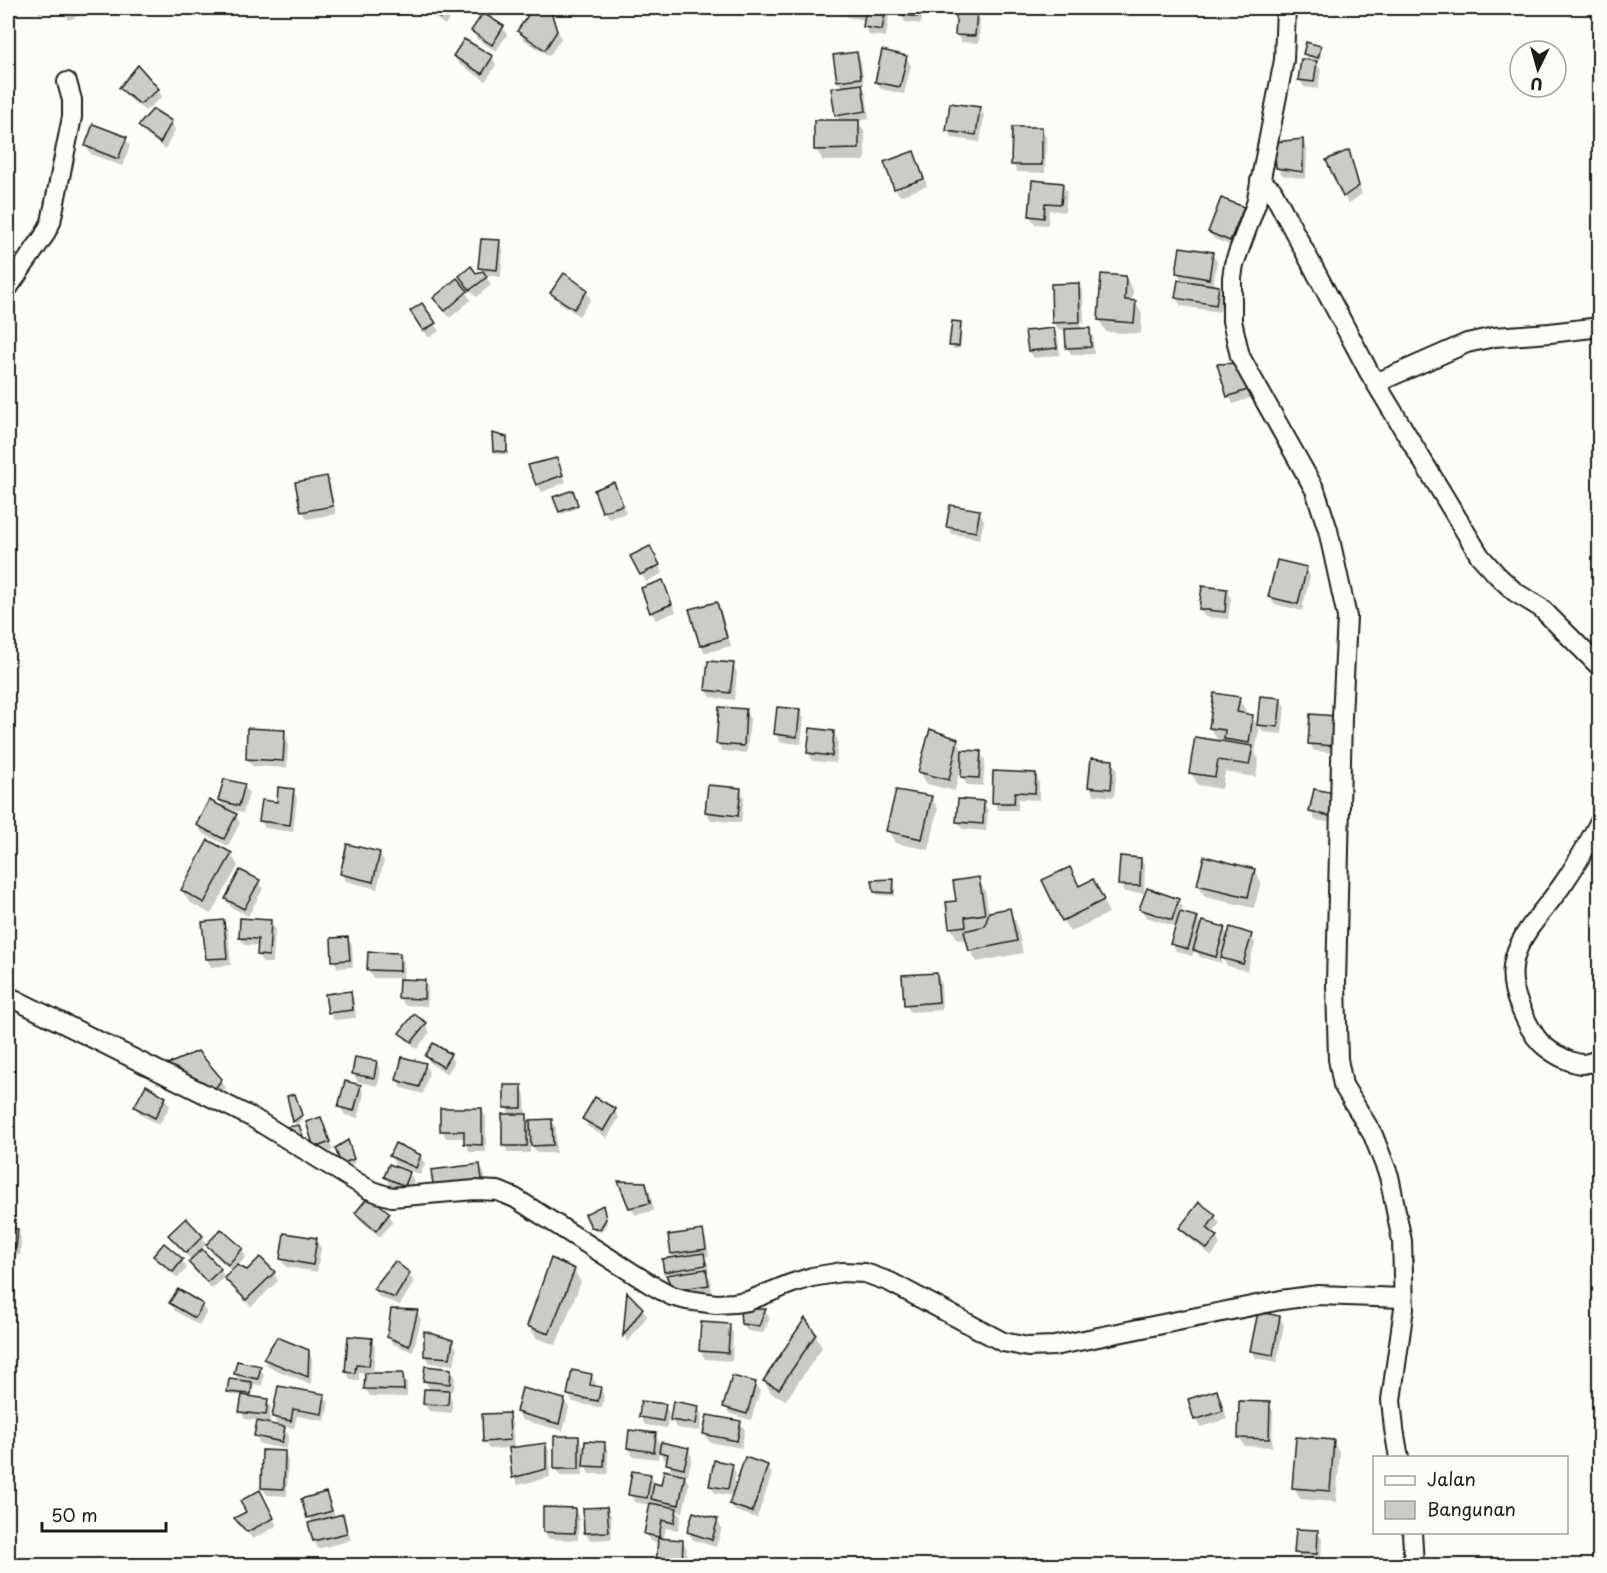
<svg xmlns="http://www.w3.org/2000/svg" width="1607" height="1573" font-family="'Playpen Sans',sans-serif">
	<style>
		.shadow { fill: #0003; fill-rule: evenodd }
		.building { fill: #cccbc8; stroke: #1c1c1c; stroke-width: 1.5 }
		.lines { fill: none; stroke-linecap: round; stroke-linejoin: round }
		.minor-casing { stroke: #1c1c1c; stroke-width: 22 }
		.minor { stroke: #fdfcf7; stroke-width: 18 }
	</style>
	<rect width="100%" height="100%" fill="#fdfcf7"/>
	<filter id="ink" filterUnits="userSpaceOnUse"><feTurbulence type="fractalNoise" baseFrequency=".0167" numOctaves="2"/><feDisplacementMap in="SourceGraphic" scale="12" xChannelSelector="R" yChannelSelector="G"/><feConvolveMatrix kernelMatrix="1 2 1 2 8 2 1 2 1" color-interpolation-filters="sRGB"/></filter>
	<g filter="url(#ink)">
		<g class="shadow">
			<path d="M 36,8 L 57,8 L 40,14 Z"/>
			<path d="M 62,8 L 83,8 L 85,13 L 69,20 Z"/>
			<path d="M 103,8 L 128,8 L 106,14 Z"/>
			<path d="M 422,8 L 458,8 L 445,25 Z"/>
			<path d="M 535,8 L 549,8 L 561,39 L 549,56 L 523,39 L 519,31 Z"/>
			<path d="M 843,8 L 886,8 L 889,14 L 886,37 L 869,35 L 865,27 L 866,20 L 847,17 Z"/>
			<path d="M 902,8 L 924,8 L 921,24 L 905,22 L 901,14 Z"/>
			<path d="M 976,11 L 980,19 L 979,43 L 961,42 L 957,34 Z"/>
			<path d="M 503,27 L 507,35 L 496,51 L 477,39 L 473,31 Z"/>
			<path d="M 1320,47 L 1322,50 L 1320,60 L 1307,57 L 1305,54 Z"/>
			<path d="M 856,54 L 861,61 L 864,85 L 861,86 L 866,93 L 869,119 L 858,121 L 865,133 L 865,161 L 823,161 L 816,149 L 840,121 L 836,115 L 842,88 L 838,81 Z"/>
			<path d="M 455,56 L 492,57 L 496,65 L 486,81 L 459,64 Z"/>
			<path d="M 906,58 L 911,65 L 904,94 L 881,89 L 876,81 Z"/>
			<path d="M 1316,62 L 1321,70 L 1318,89 L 1304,87 L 1300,80 Z"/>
			<path d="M 121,88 L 158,89 L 162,97 L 145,111 L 125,95 Z"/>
			<path d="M 980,109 L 984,116 L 980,142 L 952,138 L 948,130 Z"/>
			<path d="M 171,122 L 175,130 L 165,149 L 144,133 L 140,126 Z"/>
			<path d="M 1042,129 L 1046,137 L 1045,173 L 1017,172 L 1013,164 Z"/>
			<path d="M 126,138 L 130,146 L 122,166 L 91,154 L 86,146 Z"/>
			<path d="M 1302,140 L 1307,148 L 1306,179 L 1282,175 L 1277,167 Z"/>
			<path d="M 1348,152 L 1352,159 L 1362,194 L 1348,204 L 1328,161 Z"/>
			<path d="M 925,180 L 927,186 L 900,196 L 896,190 Z"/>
			<path d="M 1062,184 L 1067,192 L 1065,212 L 1049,210 L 1048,225 L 1035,224 L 1030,216 Z"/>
			<path d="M 1242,208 L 1247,216 L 1234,247 L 1214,239 L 1209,232 Z"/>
			<path d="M 499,242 L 503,249 L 501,277 L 485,275 L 491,285 L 476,297 L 460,276 L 483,273 L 480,267 Z"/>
			<path d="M 1212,254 L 1217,261 L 1213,287 L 1218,288 L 1223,296 L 1220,312 L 1181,306 L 1176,298 L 1183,282 L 1178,273 Z"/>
			<path d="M 1126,278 L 1133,290 L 1132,302 L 1135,302 L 1142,314 L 1141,334 L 1106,332 L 1099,319 Z"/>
			<path d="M 457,280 L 471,300 L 450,318 L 435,299 Z"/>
			<path d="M 1079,285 L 1083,293 L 1084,325 L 1078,315 L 1075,317 L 1083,330 L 1089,330 L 1093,338 L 1094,354 L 1072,355 L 1067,348 L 1066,330 L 1058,330 L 1054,323 Z"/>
			<path d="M 586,291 L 591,299 L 579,316 L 556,300 L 552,293 Z"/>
			<path d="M 416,319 L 434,324 L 439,331 L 429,338 Z"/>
			<path d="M 960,324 L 962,327 L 960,349 L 953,349 L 951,346 Z"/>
			<path d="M 1053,330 L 1058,337 L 1060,355 L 1034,358 L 1029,351 Z"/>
			<path d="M 1242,373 L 1250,398 L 1233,404 L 1229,396 Z"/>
			<path d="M 506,438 L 508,442 L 508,455 L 496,454 L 494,450 Z"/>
			<path d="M 557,459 L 566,482 L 542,492 L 537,484 Z"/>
			<path d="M 326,478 L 330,485 L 336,514 L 307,519 L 303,512 L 297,483 Z"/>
			<path d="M 614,484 L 626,513 L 608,519 L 596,491 Z"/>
			<path d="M 574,495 L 578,508 L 562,514 L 560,511 Z"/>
			<path d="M 979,512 L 984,520 L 980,539 L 952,534 L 948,526 Z"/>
			<path d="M 649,548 L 663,573 L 646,582 L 632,556 Z"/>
			<path d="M 1306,568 L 1310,576 L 1302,611 L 1274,604 L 1270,597 Z"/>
			<path d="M 662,582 L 676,612 L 656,620 L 651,612 Z"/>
			<path d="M 1226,590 L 1231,598 L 1228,619 L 1205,617 L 1201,609 Z"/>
			<path d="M 716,603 L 721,611 L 731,646 L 705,653 L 701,645 Z"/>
			<path d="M 733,665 L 737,673 L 734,700 L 711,697 L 706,690 Z"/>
			<path d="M 1262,698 L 1280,699 L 1285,707 L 1282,734 L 1263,732 L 1260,726 L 1255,754 L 1259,759 L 1256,777 L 1225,772 L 1222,789 L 1198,785 L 1191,773 L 1219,742 L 1210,728 L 1239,699 L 1246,711 L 1245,715 L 1252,716 L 1258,727 Z"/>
			<path d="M 745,711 L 750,719 L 747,753 L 722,751 L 717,744 Z"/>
			<path d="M 799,711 L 804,718 L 801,744 L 780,742 L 776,734 Z"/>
			<path d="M 1336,717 L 1339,753 L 1314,751 L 1310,744 Z"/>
			<path d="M 284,732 L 288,740 L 287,768 L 252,766 L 247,759 Z"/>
			<path d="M 833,732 L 838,740 L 836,763 L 813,761 L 809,753 Z"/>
			<path d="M 957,740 L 963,752 L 980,753 L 985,760 L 983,786 L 967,785 L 962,777 L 963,763 L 961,763 L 955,791 L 927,784 L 920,772 Z"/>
			<path d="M 1112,761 L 1117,769 L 1114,797 L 1094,795 L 1090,787 Z"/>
			<path d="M 1035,774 L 1039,782 L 1039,800 L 1018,799 L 1018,810 L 998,810 L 994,802 Z"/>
			<path d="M 244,786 L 249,793 L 243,813 L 224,808 L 219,800 Z"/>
			<path d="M 740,789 L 744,797 L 741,823 L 711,820 L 706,812 Z"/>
			<path d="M 293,790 L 297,798 L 293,832 L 265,828 L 261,821 Z"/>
			<path d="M 1334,794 L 1334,823 L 1315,820 L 1311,812 Z"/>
			<path d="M 931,797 L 938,809 L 929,850 L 895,843 L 888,830 Z"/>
			<path d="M 983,803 L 988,810 L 986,831 L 962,829 L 958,821 Z"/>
			<path d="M 236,815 L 240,823 L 228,846 L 202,833 L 198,825 Z"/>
			<path d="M 379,853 L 384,861 L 377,889 L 346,881 L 341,874 Z"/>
			<path d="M 231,854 L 238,866 L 211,914 L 189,902 L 182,890 Z"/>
			<path d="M 1141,859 L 1145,867 L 1144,893 L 1124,892 L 1120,884 Z"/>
			<path d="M 1254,870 L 1261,882 L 1254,908 L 1205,897 L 1198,884 Z"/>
			<path d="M 978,879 L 985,891 L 989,914 L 1009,910 L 1016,922 L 1023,953 L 977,962 L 970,950 L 968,939 L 958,940 L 951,928 L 947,904 L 958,902 Z"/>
			<path d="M 258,881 L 263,889 L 248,916 L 231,907 L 226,899 Z"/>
			<path d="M 893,881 L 895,884 L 895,896 L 877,895 L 875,892 Z"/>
			<path d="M 1080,888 L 1100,893 L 1109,913 L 1070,932 L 1063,920 Z"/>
			<path d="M 1178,900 L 1183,908 L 1181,913 L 1197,918 L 1202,926 L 1224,929 L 1229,937 L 1251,935 L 1255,943 L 1247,971 L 1227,966 L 1222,957 L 1221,963 L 1200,957 L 1195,949 L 1192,956 L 1176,951 L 1172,943 L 1177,927 L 1146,917 L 1141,909 Z"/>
			<path d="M 270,921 L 275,929 L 273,963 L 263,963 L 258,955 L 259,946 L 245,945 L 240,938 Z"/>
			<path d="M 223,922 L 228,929 L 231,965 L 211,967 L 207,959 Z"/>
			<path d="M 348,938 L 352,946 L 353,967 L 338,968 L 334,961 Z"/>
			<path d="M 400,954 L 404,962 L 403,981 L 424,982 L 428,989 L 427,1006 L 404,1005 L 400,998 L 400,978 L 373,978 L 369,970 Z"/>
			<path d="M 936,974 L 941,982 L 942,1010 L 910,1012 L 906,1004 Z"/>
			<path d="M 350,993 L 354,1000 L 356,1018 L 334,1020 L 329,1012 Z"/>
			<path d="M 425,1024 L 430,1032 L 417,1049 L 406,1040 L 401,1033 Z"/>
			<path d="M 197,1053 L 221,1080 L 226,1088 L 218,1097 Z"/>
			<path d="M 450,1055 L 454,1063 L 447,1074 L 431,1064 L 426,1056 Z"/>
			<path d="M 376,1062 L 381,1070 L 378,1086 L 358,1082 L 353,1074 Z"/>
			<path d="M 425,1064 L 429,1072 L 423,1094 L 402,1088 L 397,1080 Z"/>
			<path d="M 360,1086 L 364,1094 L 358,1118 L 345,1115 L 340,1107 Z"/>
			<path d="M 521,1087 L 525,1095 L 526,1115 L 529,1121 L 551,1121 L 556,1128 L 556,1153 L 537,1153 L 530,1142 L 530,1153 L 508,1153 L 504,1145 L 510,1115 L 506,1108 Z"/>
			<path d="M 295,1095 L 303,1119 L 296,1125 L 288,1097 Z"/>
			<path d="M 165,1098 L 170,1106 L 159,1125 L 140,1114 L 136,1107 Z"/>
			<path d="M 481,1109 L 486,1117 L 486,1152 L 470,1152 L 466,1144 L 466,1138 L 446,1138 L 442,1130 Z"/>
			<path d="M 615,1110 L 619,1118 L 607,1138 L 588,1127 L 584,1119 Z"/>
			<path d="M 321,1119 L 325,1127 L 333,1150 L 320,1155 L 316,1147 Z"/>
			<path d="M 349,1145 L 355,1163 L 344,1166 L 342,1163 Z"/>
			<path d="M 391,1156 L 420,1156 L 425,1164 L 420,1175 L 395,1164 Z"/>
			<path d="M 480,1166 L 484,1173 L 486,1189 L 439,1191 L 434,1183 Z"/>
			<path d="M 409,1173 L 414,1181 L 409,1193 L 390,1185 L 385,1177 Z"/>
			<path d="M 620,1183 L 645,1183 L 650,1191 L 654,1211 L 635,1215 Z"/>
			<path d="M 1199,1204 L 1215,1216 L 1220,1224 L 1212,1234 L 1216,1237 L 1220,1244 L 1212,1256 L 1185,1235 L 1181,1228 Z"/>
			<path d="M 603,1207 L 607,1223 L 601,1232 L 594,1230 L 592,1226 Z"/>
			<path d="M 356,1213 L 389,1214 L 393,1222 L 380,1237 L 361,1221 Z"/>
			<path d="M 8,1230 L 17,1231 L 21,1238 L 20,1255 L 8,1254 Z"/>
			<path d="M 702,1232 L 706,1239 L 709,1256 L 704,1257 L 708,1263 L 709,1273 L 707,1273 L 710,1278 L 712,1292 L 679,1297 L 665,1271 L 676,1259 L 672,1254 Z"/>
			<path d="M 170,1235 L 202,1237 L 206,1244 L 201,1250 L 220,1269 L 224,1277 L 212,1289 L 194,1270 L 190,1263 L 192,1261 L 175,1243 Z"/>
			<path d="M 316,1240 L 321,1248 L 317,1272 L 286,1267 L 281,1259 Z"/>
			<path d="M 164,1245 L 182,1260 L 187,1268 L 178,1278 L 159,1263 L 155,1256 Z"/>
			<path d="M 208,1245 L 242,1249 L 246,1257 L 237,1266 L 247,1272 L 274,1273 L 278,1281 L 251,1307 L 231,1286 L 226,1278 L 233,1272 L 212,1253 Z"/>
			<path d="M 574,1270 L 581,1282 L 556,1345 L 536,1338 L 529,1326 Z"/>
			<path d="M 409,1274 L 414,1282 L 400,1305 L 379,1297 L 374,1289 Z"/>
			<path d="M 628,1295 L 642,1309 L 647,1316 L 628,1342 L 625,1336 Z"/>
			<path d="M 171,1303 L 202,1305 L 207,1312 L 199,1325 L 175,1311 Z"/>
			<path d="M 742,1310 L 765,1311 L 770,1318 L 763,1333 L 747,1331 L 742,1323 Z"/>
			<path d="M 417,1312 L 421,1319 L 413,1352 L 393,1344 L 389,1337 Z"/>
			<path d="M 1280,1317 L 1284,1325 L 1277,1362 L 1256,1358 L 1252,1351 Z"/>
			<path d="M 729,1325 L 733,1333 L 732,1361 L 705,1359 L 700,1351 Z"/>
			<path d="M 815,1335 L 822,1348 L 786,1400 L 771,1393 L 764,1381 Z"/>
			<path d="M 349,1338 L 371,1339 L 375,1347 L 373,1375 L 403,1375 L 407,1383 L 407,1397 L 370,1396 L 365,1388 L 367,1373 L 359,1372 L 359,1381 L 351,1380 L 346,1372 Z"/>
			<path d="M 452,1341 L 457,1349 L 454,1365 L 430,1363 L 425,1355 Z"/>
			<path d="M 308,1351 L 312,1359 L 311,1384 L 269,1367 L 264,1360 Z"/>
			<path d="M 260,1368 L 264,1375 L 262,1386 L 254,1384 L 252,1398 L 267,1400 L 271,1408 L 269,1425 L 279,1427 L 273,1417 L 324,1396 L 329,1403 L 325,1421 L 297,1416 L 294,1428 L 282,1426 L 289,1436 L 286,1449 L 260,1444 L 256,1436 L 259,1421 L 245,1419 L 241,1411 L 243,1396 L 231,1395 L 229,1391 L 240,1382 L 235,1374 Z"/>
			<path d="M 451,1370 L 455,1378 L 454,1391 L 447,1390 L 452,1400 L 452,1413 L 429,1411 L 424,1404 L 431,1391 L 425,1381 Z"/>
			<path d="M 591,1375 L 596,1383 L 595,1387 L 600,1388 L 604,1396 L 602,1408 L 573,1402 L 568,1394 ZM 590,1380 L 593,1380 L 590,1392 Z"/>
			<path d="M 755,1384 L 760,1391 L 751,1420 L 730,1414 L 725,1407 Z"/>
			<path d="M 1216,1392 L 1221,1399 L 1227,1419 L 1200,1427 L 1195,1419 Z"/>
			<path d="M 564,1400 L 569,1408 L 563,1431 L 522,1420 L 517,1412 Z"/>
			<path d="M 1269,1404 L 1273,1411 L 1272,1447 L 1244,1446 L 1240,1438 Z"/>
			<path d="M 665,1406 L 669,1413 L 667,1428 L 645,1425 L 641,1417 Z"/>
			<path d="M 698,1407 L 702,1415 L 700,1431 L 676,1428 L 672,1420 Z"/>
			<path d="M 508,1415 L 512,1422 L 514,1449 L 545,1444 L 550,1452 L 550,1477 L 518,1485 L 514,1477 L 510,1448 L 489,1449 L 485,1441 Z"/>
			<path d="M 740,1423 L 745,1430 L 741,1448 L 709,1442 L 705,1434 Z"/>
			<path d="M 655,1435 L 660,1443 L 688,1449 L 692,1457 L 688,1475 L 683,1474 L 689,1484 L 683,1512 L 677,1511 L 681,1517 L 678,1530 L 666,1528 L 663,1540 L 682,1541 L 687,1549 L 686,1566 L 658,1566 L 659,1543 L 650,1541 L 646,1534 L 651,1505 L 634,1502 L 630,1494 L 650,1475 L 655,1483 L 662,1486 L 674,1474 L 668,1464 L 668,1461 L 665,1460 L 659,1450 L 658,1459 L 633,1456 L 628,1448 Z"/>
			<path d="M 578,1438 L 583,1446 L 583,1456 L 585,1456 L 604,1443 L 608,1451 L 608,1474 L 589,1474 L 583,1462 L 583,1476 L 560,1476 L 555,1468 Z"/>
			<path d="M 1333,1442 L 1340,1454 L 1336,1502 L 1300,1499 L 1294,1487 Z"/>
			<path d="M 284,1452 L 288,1460 L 287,1496 L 267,1495 L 262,1488 Z"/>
			<path d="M 732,1465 L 736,1473 L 733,1493 L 735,1493 L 767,1466 L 772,1474 L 757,1518 L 735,1511 L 731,1504 L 733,1496 L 715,1493 L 711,1485 Z"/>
			<path d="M 326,1494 L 330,1501 L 335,1517 L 342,1516 L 346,1523 L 351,1540 L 318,1549 L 314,1541 L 310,1524 L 312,1523 L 309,1517 Z"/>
			<path d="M 264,1500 L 277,1526 L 253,1539 L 241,1526 L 236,1519 Z"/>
			<path d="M 607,1508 L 611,1516 L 612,1539 L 590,1540 L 585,1533 Z"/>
			<path d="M 574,1509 L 579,1517 L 578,1540 L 549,1539 L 544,1532 Z"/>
			<path d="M 717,1521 L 722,1528 L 716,1547 L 693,1540 L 689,1532 Z"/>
			<path d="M 1317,1532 L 1322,1539 L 1321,1561 L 1300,1560 L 1296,1552 Z"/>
		</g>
		<g class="building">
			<path d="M 426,8 L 448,8 L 440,18 Z"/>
			<path d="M 533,8 L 550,8 L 557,31 L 545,50 L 517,31 Z"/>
			<path d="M 866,8 L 886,8 L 882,30 L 863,27 Z"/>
			<path d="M 900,8 L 919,8 L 917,17 L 899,14 Z"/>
			<path d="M 957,8 L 977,10 L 975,36 L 955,35 Z"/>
			<path d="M 483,13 L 504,26 L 492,45 L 471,31 Z"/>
			<path d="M 464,39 L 493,56 L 482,74 L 453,56 Z"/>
			<path d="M 1306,42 L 1321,46 L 1318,58 L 1303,54 Z"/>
			<path d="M 882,50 L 907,56 L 900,87 L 875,82 Z"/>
			<path d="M 857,52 L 861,78 L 837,81 L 833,55 Z"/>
			<path d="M 1301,59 L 1317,61 L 1314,82 L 1298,80 Z"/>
			<path d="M 138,65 L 159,89 L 140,104 L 119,88 Z"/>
			<path d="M 862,84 L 866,111 L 835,116 L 831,88 Z"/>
			<path d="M 950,103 L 980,107 L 976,135 L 946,131 Z"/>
			<path d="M 153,109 L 172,121 L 160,143 L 138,126 Z"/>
			<path d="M 814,120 L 859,120 L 859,149 L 814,150 Z"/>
			<path d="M 93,124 L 127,137 L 118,159 L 85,146 Z"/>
			<path d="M 1012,127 L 1042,127 L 1042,165 L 1011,165 Z"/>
			<path d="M 1303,139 L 1303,172 L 1276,168 L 1274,142 Z"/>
			<path d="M 1349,150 L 1359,186 L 1343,197 L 1326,160 Z"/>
			<path d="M 914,151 L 924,179 L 894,189 L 884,162 Z"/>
			<path d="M 1032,180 L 1063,183 L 1061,204 L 1045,203 L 1044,218 L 1029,216 Z"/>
			<path d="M 1221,198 L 1244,207 L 1230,241 L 1208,232 Z"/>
			<path d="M 481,239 L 500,240 L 497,270 L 478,268 Z"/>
			<path d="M 1180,247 L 1213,252 L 1209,279 L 1176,273 Z"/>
			<path d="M 471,266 L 476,273 L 483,271 L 487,277 L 470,290 L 459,276 Z"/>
			<path d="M 564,273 L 588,290 L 574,309 L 550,293 Z"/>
			<path d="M 1101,274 L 1126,276 L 1125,300 L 1136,301 L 1134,323 L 1098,320 Z"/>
			<path d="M 457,278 L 468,291 L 445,311 L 433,298 Z"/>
			<path d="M 1178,280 L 1219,286 L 1216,305 L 1175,298 Z"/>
			<path d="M 1079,283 L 1080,322 L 1052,323 L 1051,284 Z"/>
			<path d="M 422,303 L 436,323 L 423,331 L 410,311 Z"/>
			<path d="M 952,321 L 961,322 L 959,346 L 949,346 Z"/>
			<path d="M 1054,328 L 1057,348 L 1028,351 L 1025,331 Z"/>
			<path d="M 1090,328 L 1091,347 L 1066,348 L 1065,329 Z"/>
			<path d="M 1238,363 L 1247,390 L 1227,397 L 1217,364 Z"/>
			<path d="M 492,433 L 507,437 L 507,452 L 493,451 Z"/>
			<path d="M 557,458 L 563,475 L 536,485 L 528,465 Z"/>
			<path d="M 327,476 L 333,506 L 301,512 L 295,482 Z"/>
			<path d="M 614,482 L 623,505 L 602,512 L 594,490 Z"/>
			<path d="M 573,490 L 578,505 L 559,512 L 553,497 Z"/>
			<path d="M 950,505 L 980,510 L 976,532 L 946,527 Z"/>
			<path d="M 650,546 L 660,565 L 640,575 L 630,556 Z"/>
			<path d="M 1277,560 L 1307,567 L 1298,604 L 1268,597 Z"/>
			<path d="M 663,580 L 672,604 L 650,613 L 641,588 Z"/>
			<path d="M 1202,586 L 1227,589 L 1225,612 L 1199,609 Z"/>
			<path d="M 717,602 L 727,638 L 700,646 L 689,609 Z"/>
			<path d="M 708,661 L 734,663 L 730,693 L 705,690 Z"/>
			<path d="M 1214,693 L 1240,697 L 1237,712 L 1253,715 L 1249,743 L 1224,739 L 1225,730 L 1209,728 Z"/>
			<path d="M 1260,696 L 1281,698 L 1278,727 L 1257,725 Z"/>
			<path d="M 719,707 L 746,709 L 744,746 L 716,744 Z"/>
			<path d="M 777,707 L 800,709 L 797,737 L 774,734 Z"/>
			<path d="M 1310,714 L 1337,716 L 1335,746 L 1308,744 Z"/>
			<path d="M 247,728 L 285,730 L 283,761 L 246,759 Z"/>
			<path d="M 810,728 L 834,731 L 832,756 L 807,753 Z"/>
			<path d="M 930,729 L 958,739 L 949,780 L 918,772 Z"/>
			<path d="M 1195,737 L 1253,746 L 1249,765 L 1218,760 L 1215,777 L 1189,773 Z"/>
			<path d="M 962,750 L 981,751 L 979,778 L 961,777 Z"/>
			<path d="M 1091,758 L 1113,760 L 1111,789 L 1088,787 Z"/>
			<path d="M 993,771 L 1036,773 L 1035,793 L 1015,792 L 1014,803 L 992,803 Z"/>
			<path d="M 224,779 L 245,784 L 239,806 L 218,800 Z"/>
			<path d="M 708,785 L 741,788 L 738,816 L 705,812 Z"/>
			<path d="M 278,787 L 294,789 L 290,825 L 259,821 L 262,800 L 277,802 Z"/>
			<path d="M 1314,789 L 1334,793 L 1330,816 L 1309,812 Z"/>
			<path d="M 896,790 L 932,796 L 922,839 L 886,831 Z"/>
			<path d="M 958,799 L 984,801 L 983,824 L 956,822 Z"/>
			<path d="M 209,800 L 237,814 L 224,839 L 196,825 Z"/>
			<path d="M 208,840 L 232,853 L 204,903 L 181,890 Z"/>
			<path d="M 347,844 L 380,852 L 373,882 L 340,874 Z"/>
			<path d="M 1120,856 L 1141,858 L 1140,886 L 1118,885 Z"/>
			<path d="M 1204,856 L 1255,869 L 1248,897 L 1197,885 Z"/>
			<path d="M 1070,867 L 1079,886 L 1093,879 L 1104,900 L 1062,921 L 1042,880 Z"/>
			<path d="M 240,870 L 260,880 L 244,909 L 225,899 Z"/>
			<path d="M 979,877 L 985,914 L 965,917 L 966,926 L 949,928 L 946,902 L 956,901 L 953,881 Z"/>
			<path d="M 894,879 L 893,893 L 874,892 L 872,880 Z"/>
			<path d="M 1147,888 L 1179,899 L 1172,920 L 1139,909 Z"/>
			<path d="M 1010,908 L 1017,941 L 969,951 L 964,931 L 985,926 L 989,912 Z"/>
			<path d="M 1180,912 L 1198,917 L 1188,949 L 1170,944 Z"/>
			<path d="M 240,918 L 271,920 L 269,956 L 257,955 L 258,939 L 239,938 Z"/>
			<path d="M 224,920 L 227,958 L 206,959 L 202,922 Z"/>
			<path d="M 1202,921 L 1225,927 L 1216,957 L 1193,950 Z"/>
			<path d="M 1230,927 L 1252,934 L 1243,964 L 1221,958 Z"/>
			<path d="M 348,937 L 350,960 L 332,961 L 331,938 Z"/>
			<path d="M 368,952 L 400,953 L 400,971 L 367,970 Z"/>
			<path d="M 937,973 L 939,1002 L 904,1005 L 902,975 Z"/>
			<path d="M 399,979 L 425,980 L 424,999 L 398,998 Z"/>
			<path d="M 351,991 L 353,1010 L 328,1013 L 325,994 Z"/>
			<path d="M 414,1014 L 427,1023 L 412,1042 L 399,1033 Z"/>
			<path d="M 433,1043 L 451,1054 L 443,1067 L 425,1056 Z"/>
			<path d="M 198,1051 L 222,1079 L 214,1090 L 166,1065 Z"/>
			<path d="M 355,1057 L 377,1061 L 374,1078 L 352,1074 Z"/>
			<path d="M 402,1057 L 426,1063 L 419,1087 L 396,1080 Z"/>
			<path d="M 345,1081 L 361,1085 L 354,1111 L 338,1107 Z"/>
			<path d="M 146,1085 L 166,1097 L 155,1118 L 134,1107 Z"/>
			<rect x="504" y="1085" width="18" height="23"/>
			<path d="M 295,1094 L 302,1115 L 293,1122 L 287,1096 Z"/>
			<path d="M 595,1097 L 616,1109 L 603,1131 L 582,1119 Z"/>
			<path d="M 440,1108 L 482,1108 L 482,1145 L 464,1144 L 464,1131 L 440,1131 Z"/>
			<rect x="502" y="1114" width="25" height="32"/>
			<path d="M 321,1117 L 330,1142 L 314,1148 L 306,1122 Z"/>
			<path d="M 552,1119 L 553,1145 L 531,1146 L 530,1120 Z"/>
			<path d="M 299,1125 L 304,1139 L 291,1134 L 286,1127 Z"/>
			<path d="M 348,1140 L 354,1159 L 341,1164 L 335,1148 Z"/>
			<path d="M 395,1143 L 421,1155 L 416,1168 L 389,1156 Z"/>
			<path d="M 389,1164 L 410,1172 L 405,1186 L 384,1177 Z"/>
			<path d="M 480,1164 L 482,1180 L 479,1184 L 433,1184 L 431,1170 Z"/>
			<path d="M 618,1181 L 646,1182 L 650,1203 L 629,1208 Z"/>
			<path d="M 369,1196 L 390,1213 L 376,1231 L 355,1213 Z"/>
			<path d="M 1199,1202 L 1216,1215 L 1207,1228 L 1217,1236 L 1207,1249 L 1179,1228 Z"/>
			<path d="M 603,1205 L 606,1219 L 600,1229 L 591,1227 L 585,1214 Z"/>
			<path d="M 186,1218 L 203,1236 L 186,1253 L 168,1235 Z"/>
			<path d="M 8,1228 L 18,1229 L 16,1248 L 8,1247 Z"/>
			<path d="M 221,1229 L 243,1248 L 228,1265 L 206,1245 Z"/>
			<path d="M 703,1230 L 706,1249 L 671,1254 L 668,1235 Z"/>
			<path d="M 284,1233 L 317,1238 L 313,1265 L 280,1259 Z"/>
			<path d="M 164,1243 L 183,1259 L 173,1272 L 153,1256 Z"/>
			<path d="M 202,1249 L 221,1269 L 207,1282 L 188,1262 Z"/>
			<path d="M 704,1253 L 706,1265 L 664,1272 L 662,1259 Z"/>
			<path d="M 260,1257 L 275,1272 L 246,1300 L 224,1278 L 237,1265 L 247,1270 Z"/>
			<path d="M 551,1258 L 575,1269 L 549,1334 L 527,1326 Z"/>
			<path d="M 395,1261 L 410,1273 L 395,1298 L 373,1289 Z"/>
			<path d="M 706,1269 L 709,1285 L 673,1290 L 666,1275 Z"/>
			<path d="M 178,1289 L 203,1304 L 195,1318 L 169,1303 Z"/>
			<path d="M 627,1292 L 643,1308 L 623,1336 Z"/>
			<path d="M 391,1309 L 418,1310 L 409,1346 L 387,1337 Z"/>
			<path d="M 740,1309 L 766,1309 L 759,1326 L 741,1324 Z"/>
			<path d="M 1258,1312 L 1280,1316 L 1273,1355 L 1250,1351 Z"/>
			<path d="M 805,1318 L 816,1334 L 779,1389 L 763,1381 Z"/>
			<path d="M 701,1322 L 730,1324 L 728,1353 L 699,1351 Z"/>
			<path d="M 424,1331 L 453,1340 L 450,1358 L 424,1356 Z"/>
			<path d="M 348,1336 L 372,1338 L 369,1366 L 356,1365 L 355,1373 L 345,1372 Z"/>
			<path d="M 277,1337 L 309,1350 L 308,1377 L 263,1359 Z"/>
			<path d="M 237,1361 L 261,1366 L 258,1379 L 234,1374 Z"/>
			<path d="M 425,1366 L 451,1369 L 450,1384 L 423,1381 Z"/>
			<path d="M 572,1370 L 592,1374 L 590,1385 L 601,1387 L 598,1401 L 567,1395 Z"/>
			<path d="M 365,1373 L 403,1373 L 404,1390 L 364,1389 Z"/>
			<path d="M 732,1376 L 756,1382 L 747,1414 L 723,1407 Z"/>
			<path d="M 229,1379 L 252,1382 L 251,1394 L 227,1392 Z"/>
			<path d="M 278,1386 L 325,1394 L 322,1414 L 293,1409 L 291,1421 L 272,1417 Z"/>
			<path d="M 522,1388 L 565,1399 L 559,1424 L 516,1412 Z"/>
			<path d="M 424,1389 L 449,1390 L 448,1405 L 423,1404 Z"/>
			<path d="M 1217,1390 L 1223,1411 L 1194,1420 L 1188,1399 Z"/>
			<path d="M 242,1395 L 268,1399 L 266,1415 L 239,1412 Z"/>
			<path d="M 641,1401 L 666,1404 L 663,1421 L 639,1417 Z"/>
			<path d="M 673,1401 L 699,1406 L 696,1424 L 670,1420 Z"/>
			<path d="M 1239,1401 L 1270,1402 L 1269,1439 L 1238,1438 Z"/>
			<path d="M 509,1413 L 510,1440 L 483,1442 L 482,1414 Z"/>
			<path d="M 707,1415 L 741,1421 L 737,1441 L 703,1434 Z"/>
			<path d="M 257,1421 L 285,1427 L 282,1442 L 254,1436 Z"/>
			<path d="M 629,1430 L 656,1433 L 654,1452 L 627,1448 Z"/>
			<rect x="554" y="1436" width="25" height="33"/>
			<path d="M 1296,1437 L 1334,1440 L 1330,1491 L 1292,1488 Z"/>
			<path d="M 585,1441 L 605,1442 L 604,1467 L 583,1466 Z"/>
			<path d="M 661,1442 L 689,1448 L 684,1468 L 666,1464 L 668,1454 L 659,1452 Z"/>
			<path d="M 546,1443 L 546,1469 L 512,1478 L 509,1448 Z"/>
			<path d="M 262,1450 L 285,1451 L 284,1489 L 261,1488 Z"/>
			<path d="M 745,1457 L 768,1465 L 752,1512 L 729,1504 Z"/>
			<path d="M 714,1460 L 733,1464 L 728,1489 L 709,1486 Z"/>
			<path d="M 664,1470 L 685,1475 L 679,1505 L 651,1499 L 654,1483 L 661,1485 Z"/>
			<path d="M 632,1471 L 651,1474 L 647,1498 L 628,1495 Z"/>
			<path d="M 260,1490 L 274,1518 L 247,1532 L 234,1518 L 246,1512 L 240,1501 Z"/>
			<path d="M 326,1492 L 332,1511 L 307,1518 L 301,1499 Z"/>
			<path d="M 650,1503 L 677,1508 L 674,1523 L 662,1520 L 659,1537 L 644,1534 Z"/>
			<path d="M 543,1507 L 575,1508 L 575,1533 L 543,1532 Z"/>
			<path d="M 607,1507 L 609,1532 L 584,1533 L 583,1508 Z"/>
			<path d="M 693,1512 L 718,1519 L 712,1540 L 687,1532 Z"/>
			<path d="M 343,1514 L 347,1533 L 313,1541 L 308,1523 Z"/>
			<path d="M 1296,1529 L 1318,1530 L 1317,1554 L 1294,1553 Z"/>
			<path d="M 658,1538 L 683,1540 L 682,1566 L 656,1566 Z"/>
		</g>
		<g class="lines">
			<defs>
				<g id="minor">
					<path d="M 1286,8 L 1284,60 L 1256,204 L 1234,264 L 1232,278 L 1232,321 L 1240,356 L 1247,369 L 1315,490 L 1328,530 L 1347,617 L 1342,717 L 1336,984 L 1338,1059 L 1343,1085 L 1373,1135 L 1389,1176 L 1402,1241 L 1404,1308 L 1391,1400 L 1394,1429 L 1399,1458"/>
					<path d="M 1260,181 L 1272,190 L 1369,372 L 1480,556 L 1497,575 L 1515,592 L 1541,608 L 1600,667"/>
					<path d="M 8,288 L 44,236 L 51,222 L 72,117 L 72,100 L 67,82"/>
					<path d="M 1376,383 L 1467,343 L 1494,337 L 1550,333 L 1600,327"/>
					<path d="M 1600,821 C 1589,842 1578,862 1565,881 C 1537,923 1495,951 1520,1007 C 1526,1020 1531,1033 1541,1043 C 1550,1052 1569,1063 1582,1064 C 1587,1064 1595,1061 1600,1059"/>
					<path d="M 8,996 L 253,1118 L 368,1189 L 381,1194 L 392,1197 L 475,1190 L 498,1191 L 515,1198 L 650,1284 L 672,1296 L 687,1300 L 716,1304 L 734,1303 L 748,1301 L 790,1284 L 812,1277 L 842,1272 L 865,1273 L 890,1282 L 1003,1342 L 1028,1347 L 1054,1346 L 1281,1300 L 1318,1295 L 1403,1298"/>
					<path d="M 1412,1532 L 1414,1566"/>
				</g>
			</defs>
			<use href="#minor" class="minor-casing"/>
			<use href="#minor" class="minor"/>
		</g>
	</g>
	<rect width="1607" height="1573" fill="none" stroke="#fdfcf7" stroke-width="30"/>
	<rect x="15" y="15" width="1577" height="1543" fill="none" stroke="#1c1c1c" stroke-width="2" filter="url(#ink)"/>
	<rect x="1373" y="1456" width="195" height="78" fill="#fdfcf7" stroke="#a3a29f" stroke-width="1.5"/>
	<rect x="1385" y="1476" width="30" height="9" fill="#fdfcf7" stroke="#a3a29f" stroke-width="1.5"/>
	<text x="1427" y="1486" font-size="18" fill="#1c1c1c">Jalan</text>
	<rect x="1385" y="1501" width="30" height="18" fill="#cccbc8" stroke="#a3a29f" stroke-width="1.5"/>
	<text x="1427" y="1516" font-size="18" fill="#1c1c1c">Bangunan</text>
	<g transform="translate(1538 69) rotate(185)"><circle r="28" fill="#fdfcf7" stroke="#a3a29f" stroke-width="1.5"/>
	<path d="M0-4.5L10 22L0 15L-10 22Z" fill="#1c1c1c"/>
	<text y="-9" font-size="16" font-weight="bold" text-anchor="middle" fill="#1c1c1c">U</text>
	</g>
	<path d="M42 1522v9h124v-9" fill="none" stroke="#1c1c1c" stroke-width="3"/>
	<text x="51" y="1522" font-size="18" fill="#1c1c1c" stroke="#fdfcf7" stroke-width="4.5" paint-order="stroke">50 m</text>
</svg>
